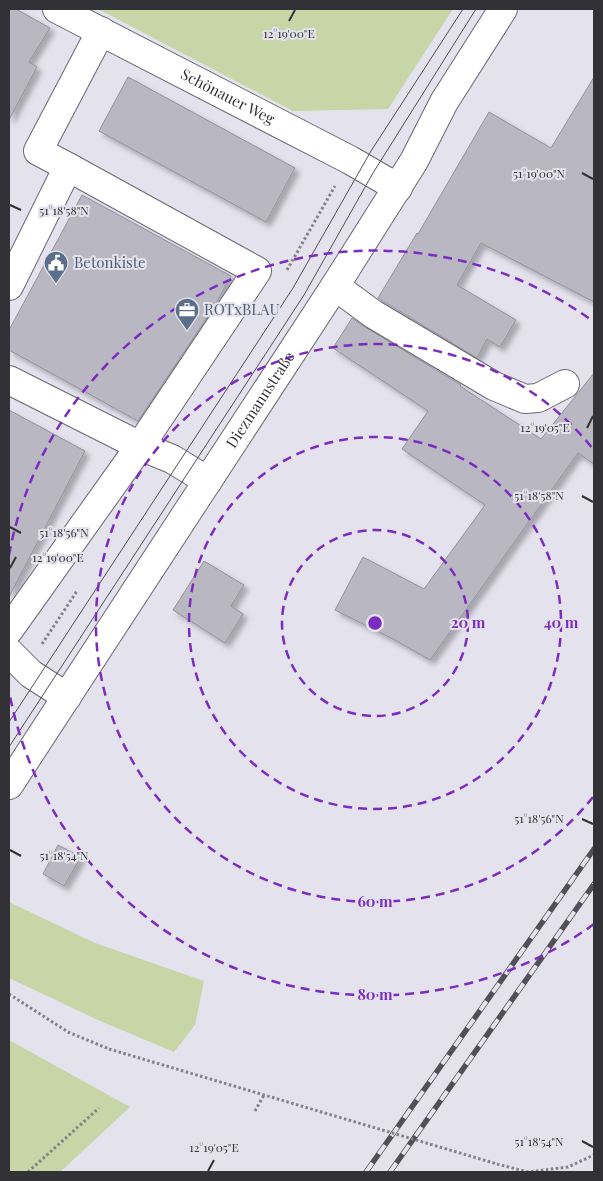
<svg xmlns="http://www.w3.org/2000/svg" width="603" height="1181" font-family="'Playfair Display',serif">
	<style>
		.green { fill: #c8d5a7 }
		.building { fill: #b8b7c2; stroke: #93929d; filter: url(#shadow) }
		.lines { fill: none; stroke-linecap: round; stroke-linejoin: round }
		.minor-casing { stroke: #6a6972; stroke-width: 30 }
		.path { stroke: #828189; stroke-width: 3; stroke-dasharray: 2.5 2.5; stroke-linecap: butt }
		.minor { stroke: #fff; stroke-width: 28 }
		.tram { stroke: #515056; stroke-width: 1 }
		.rail-casing { stroke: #515056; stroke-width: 5.5 }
		.rail { stroke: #e3e2ed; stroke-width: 4; stroke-dasharray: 11; stroke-linecap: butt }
		.path-bridge { stroke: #828189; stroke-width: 3; stroke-dasharray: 2.5 2.5; stroke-linecap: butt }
		.ticks { fill: none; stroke: #323236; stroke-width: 2 }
		.ring { fill: none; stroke: #7b2cbf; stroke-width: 2.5; stroke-dasharray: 9 6 }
		.labels { text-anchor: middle; stroke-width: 4; stroke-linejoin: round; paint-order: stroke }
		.street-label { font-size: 15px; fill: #323236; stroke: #e3e2ed }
		.service-label { font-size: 15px; fill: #4e5e75; stroke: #e3e2ed; text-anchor: start }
		.ticks-label { font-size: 12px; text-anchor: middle; fill: #323236; stroke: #e3e2ed; stroke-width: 4; stroke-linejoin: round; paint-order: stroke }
		.centre { fill: #7b2cbf; stroke: #e3e2ed; stroke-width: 2.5 }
		.ring-label { font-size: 15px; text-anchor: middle; font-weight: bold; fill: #7b2cbf; stroke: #e3e2ed; stroke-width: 4; stroke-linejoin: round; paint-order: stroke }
	</style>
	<defs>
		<filter id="shadow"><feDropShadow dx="4.5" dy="4.5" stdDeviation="2.5" flood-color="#0004"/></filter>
	</defs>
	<rect width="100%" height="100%" fill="#e3e2ed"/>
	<g class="green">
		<path d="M 98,9 L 453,9 L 388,109 L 293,111 Z"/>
		<path d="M 9,902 L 95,943 L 204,981 L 195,1025 L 174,1052 L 98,1020 L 9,978 Z"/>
		<path d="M 9,1040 L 130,1107 L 60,1172 L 9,1172 Z"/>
	</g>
	<g class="building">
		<path d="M 9,9 L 16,9 L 50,28 L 29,62 L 37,67 L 9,120 Z"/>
		<path d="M 128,77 L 295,168 L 266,222 L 99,131 Z"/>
		<path d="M 594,77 L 594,302 L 481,243 L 457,285 L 516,320 L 500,347 L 487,339 L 477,358 L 378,298 L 417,233 L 418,234 L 489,112 L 551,148 Z"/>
		<path d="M 82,195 L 231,276 L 214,307 L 138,421 L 9,350 L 9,330 Z"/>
		<path d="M 352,318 L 365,327 L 461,385 L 460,386 L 541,439 L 594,373 L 594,464 L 578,453 L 430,660 L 393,639 L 335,610 L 363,557 L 424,589 L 485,505 L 402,449 L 428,411 L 333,348 Z"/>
		<path d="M 9,410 L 85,451 L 9,597 Z"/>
		<path d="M 204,561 L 244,585 L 231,606 L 243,614 L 225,643 L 173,610 Z"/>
		<path d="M 58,845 L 81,857 L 64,886 L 43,874 Z"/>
	</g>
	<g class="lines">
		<defs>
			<g id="minor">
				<path id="s1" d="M 57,9 L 350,160 L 398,188"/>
				<path d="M 68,167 L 38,151 L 101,31"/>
				<path d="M 9,286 L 68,167 L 257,271 L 140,446 L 9,630"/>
				<path d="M 335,286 L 373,314 L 494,386 L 525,399 L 538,398 L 565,384"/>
				<path d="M 9,380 L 140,446 L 172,459 L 208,481"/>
				<path d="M 9,652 L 31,674 L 67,697"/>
				<path id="s2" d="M 9,785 L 335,286 L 414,161 L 444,102 L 503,9"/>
			</g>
		</defs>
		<use href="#minor" class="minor-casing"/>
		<g class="path">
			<path d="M 287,270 L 335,186"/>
			<path d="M 42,644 L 77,591"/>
			<path d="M 9,994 L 68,1032 L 109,1049"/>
			<path d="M 255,1111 L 264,1095"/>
			<path d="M 497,1164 L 528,1172 L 568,1167 L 594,1155"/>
			<path d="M 28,1172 L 99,1108"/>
		</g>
		<use href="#minor" class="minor"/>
		<g class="tram">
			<path d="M 9,722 L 293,288 L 371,151 L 463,9"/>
			<path d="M 9,747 L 304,295 L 373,173 L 476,9"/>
		</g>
		<defs>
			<g id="rail">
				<path d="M 366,1172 L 594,849"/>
				<path d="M 390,1172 L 594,884"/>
			</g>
		</defs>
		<use href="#rail" class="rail-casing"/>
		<use href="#rail" class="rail"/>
		<path class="path-bridge" d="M 109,1049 L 497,1164"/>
	</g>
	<path class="ticks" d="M 289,21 L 295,10M 582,173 L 593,179M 10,205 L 21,210M 587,428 L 593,416M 582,496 L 593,502M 10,527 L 21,533M 10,568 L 16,557M 582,819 L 593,824M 10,850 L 21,856M 582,1141 L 593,1147M 208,1171 L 214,1160"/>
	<g class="ring">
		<circle cx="375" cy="623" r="93"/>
		<circle cx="375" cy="623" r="186"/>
		<path d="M593 797A279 279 0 1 1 593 449"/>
		<path d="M594 924A372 372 0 0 1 9 691M9 555A372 372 0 0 1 594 322"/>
	</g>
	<defs>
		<symbol id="civic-pin" viewBox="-11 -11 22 30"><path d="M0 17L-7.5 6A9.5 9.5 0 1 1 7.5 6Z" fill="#5c6f8a" stroke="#e3e2ed"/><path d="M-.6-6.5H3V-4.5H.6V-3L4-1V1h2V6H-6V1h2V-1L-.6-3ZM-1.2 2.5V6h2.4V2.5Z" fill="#fff"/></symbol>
		<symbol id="office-pin" viewBox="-11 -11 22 30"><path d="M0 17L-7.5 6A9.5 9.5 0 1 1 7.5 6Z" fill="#5c6f8a" stroke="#e3e2ed"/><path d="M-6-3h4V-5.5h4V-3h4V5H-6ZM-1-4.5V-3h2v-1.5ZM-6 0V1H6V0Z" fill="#fff"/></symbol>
	</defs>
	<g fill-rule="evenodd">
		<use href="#civic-pin" x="42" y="249" width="28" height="38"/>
		<use href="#office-pin" x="173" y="296" width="28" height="38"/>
	</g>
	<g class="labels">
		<g class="street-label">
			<text dy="5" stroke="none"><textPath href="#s1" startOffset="192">Schönauer Weg</textPath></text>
			<text dy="5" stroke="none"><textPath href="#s2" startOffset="460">Diezmannstraße</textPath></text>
		</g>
		<g class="service-label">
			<text x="74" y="268">Betonkiste</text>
			<text x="204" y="315">ROTxBLAU</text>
		</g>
	</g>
	<g class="ticks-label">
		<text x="289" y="38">12°19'00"E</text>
		<text x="539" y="178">51°19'00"N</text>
		<text x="64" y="215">51°18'58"N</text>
		<text x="545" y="432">12°19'05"E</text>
		<text x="539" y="500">51°18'58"N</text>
		<text x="64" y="537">51°18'56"N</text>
		<text x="58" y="562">12°19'00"E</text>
		<text x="539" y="823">51°18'56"N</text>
		<text x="64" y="860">51°18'54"N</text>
		<text x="539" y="1146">51°18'54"N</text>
		<text x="214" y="1152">12°19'05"E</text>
	</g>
	<circle cx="375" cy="623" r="8" class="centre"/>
	<g class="ring-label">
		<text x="468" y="628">20 m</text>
		<text x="561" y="628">40 m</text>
		<text x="375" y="907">60 m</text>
		<text x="375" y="1000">80 m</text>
	</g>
	<rect width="603" height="1181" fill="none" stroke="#323236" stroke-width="20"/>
</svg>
